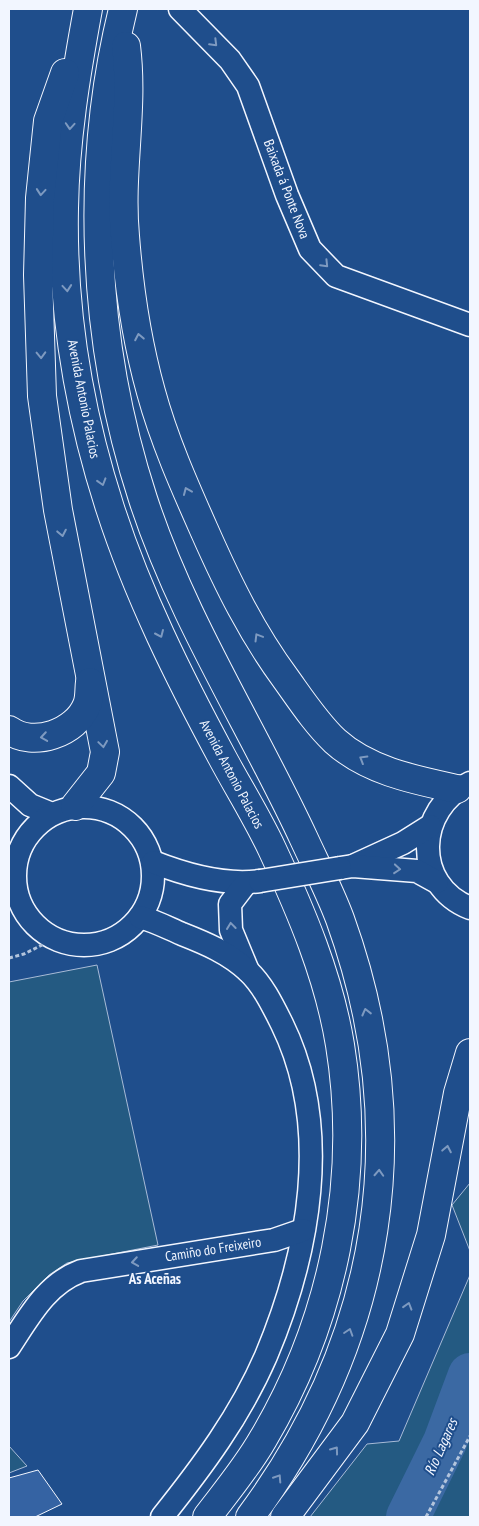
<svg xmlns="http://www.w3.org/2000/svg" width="479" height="1526" font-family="'PT Sans Narrow',sans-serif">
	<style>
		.green { fill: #245a82; stroke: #a8bbd7 }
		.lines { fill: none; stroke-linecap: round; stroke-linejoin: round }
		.river { stroke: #3b69a3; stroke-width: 44 }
		.building { fill: #3563a3; stroke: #f2f6ff }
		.minor-casing { stroke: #f2f6ff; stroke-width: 25 }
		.primary-casing { stroke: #f2f6ff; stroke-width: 30 }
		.path { stroke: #b3c4dc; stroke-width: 3; stroke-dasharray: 4 2.5; stroke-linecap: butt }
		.minor { stroke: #1f4e8c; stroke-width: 22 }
		.primary { stroke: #1f4e8c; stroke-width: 28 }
		.minor-bridge-casing { stroke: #f2f6ff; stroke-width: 25; stroke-linecap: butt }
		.minor-bridge { stroke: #1f4e8c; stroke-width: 22 }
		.oneway { stroke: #7e9ac0 }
		.labels { text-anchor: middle; stroke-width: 4; stroke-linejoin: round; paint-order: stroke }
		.street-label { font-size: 14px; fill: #f2f6ff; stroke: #1f4e8c }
		.neighbourhood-label { font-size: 15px; font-weight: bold; fill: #f2f6ff; stroke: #1f4e8c }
		.water-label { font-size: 15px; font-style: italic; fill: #f2f6ff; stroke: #1f4e8c }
	</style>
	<rect width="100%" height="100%" fill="#1f4e8c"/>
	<g class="green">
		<path d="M 97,965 L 158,1245 L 67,1263 L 49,1275 L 23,1301 L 9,1322 L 9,982 Z"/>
		<path d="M 470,1183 L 470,1251 L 452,1205 Z"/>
		<path d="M 470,1275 L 470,1517 L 310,1517 L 367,1444 L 399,1441 Z"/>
		<path d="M 9,1446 L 27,1466 L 9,1473 Z"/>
	</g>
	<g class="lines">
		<path class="river" d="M 408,1517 L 445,1442 L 470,1375"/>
	</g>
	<path class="building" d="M 38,1470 L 62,1504 L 35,1517 L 9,1517 L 9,1478 Z"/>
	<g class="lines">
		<defs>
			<g id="minor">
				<path d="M 180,9 L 230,60 L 248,86 L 287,195 L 310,249 L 336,276 L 470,325"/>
				<path d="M 470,783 C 416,808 412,885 470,908"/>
				<path d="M 9,786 L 30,805 L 52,814"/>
				<circle cx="84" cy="876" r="69"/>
				<path d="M 153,862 C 186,875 224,886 260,881"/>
				<path d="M 355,865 L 403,843 L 430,826"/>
				<path d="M 340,868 L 353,866 L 417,871 L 437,882"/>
				<path d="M 246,883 L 230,904 L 231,930 L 248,971"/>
				<path d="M 140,917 C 155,921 168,928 182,934 C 205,943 229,953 248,971 C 263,985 273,1006 282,1024 C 333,1128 309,1254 266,1356 C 240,1416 202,1467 162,1517"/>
				<path d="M 9,1347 C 29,1317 46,1284 81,1271 L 274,1240 L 303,1230"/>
			</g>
			<g id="primary">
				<path d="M 88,9 C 76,74 65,141 64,208 C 62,309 79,412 110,508 C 138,595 179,677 222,757 C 238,787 257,817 272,849 C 301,911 329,977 340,1045 C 362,1181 333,1321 263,1439 C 247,1467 226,1492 207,1517"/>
				<path d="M 123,9 C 84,168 92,343 143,499 C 182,619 251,725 304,839 C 316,865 330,892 340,919 C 416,1130 383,1338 250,1517"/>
				<path d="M 126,46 C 134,109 119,173 125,236 C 129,288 137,342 151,392 C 164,440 185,487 205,532 C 228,584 252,633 286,679 C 301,700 316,723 335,741 C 368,771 415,780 457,789"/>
				<path d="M 65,73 L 48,121 L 40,198 L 38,275 L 42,396 L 58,510 L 105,752 L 101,773 L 75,806"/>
				<path d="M 9,730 C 33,748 76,733 87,705 C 90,698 89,689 90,682"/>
				<path d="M 285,1517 L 355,1423 L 400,1334 L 431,1235 L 458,1093 L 470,1053"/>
			</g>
		</defs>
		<use href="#minor" class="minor-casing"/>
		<use href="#primary" class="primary-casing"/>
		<g class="path">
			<path d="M 9,958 L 24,954 L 54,939"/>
			<path d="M 426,1517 L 470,1436"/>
		</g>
		<use href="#minor" class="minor"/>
		<use href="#primary" class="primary"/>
		<defs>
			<path id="minor-bridge" d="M 260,881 L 340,868"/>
		</defs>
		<use href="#minor-bridge" class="minor-bridge-casing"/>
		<use href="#minor-bridge" class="minor-bridge"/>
	</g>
	<defs><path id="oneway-chevron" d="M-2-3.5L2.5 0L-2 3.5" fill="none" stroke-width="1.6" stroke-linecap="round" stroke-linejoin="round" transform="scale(1.25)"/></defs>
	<g class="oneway">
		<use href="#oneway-chevron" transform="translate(214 43) rotate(45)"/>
		<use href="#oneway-chevron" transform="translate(70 126) rotate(94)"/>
		<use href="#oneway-chevron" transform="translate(41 192) rotate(95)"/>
		<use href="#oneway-chevron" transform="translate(325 264) rotate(46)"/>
		<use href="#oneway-chevron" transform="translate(67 288) rotate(85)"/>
		<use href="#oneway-chevron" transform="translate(139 337) rotate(-101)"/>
		<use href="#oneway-chevron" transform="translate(41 355) rotate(88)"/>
		<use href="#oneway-chevron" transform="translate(102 482) rotate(73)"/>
		<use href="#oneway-chevron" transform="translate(187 491) rotate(-113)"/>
		<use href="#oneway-chevron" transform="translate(62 533) rotate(79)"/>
		<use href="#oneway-chevron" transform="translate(160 634) rotate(66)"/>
		<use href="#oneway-chevron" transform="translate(258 637) rotate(-121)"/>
		<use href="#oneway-chevron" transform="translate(44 737) rotate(171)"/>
		<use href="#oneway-chevron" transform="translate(103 744) rotate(82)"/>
		<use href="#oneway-chevron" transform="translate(363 759) rotate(-149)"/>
		<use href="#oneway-chevron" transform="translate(397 869) rotate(5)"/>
		<use href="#oneway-chevron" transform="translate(231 926) rotate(-97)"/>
		<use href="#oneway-chevron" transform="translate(366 1012) rotate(-104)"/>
		<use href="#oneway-chevron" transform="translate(447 1149) rotate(-79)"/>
		<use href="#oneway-chevron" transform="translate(379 1173) rotate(-87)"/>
		<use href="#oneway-chevron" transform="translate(135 1262) rotate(171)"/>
		<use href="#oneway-chevron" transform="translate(408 1306) rotate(-73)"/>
		<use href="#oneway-chevron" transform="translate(349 1332) rotate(-72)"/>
		<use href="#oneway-chevron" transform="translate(335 1450) rotate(-54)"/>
		<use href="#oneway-chevron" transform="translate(278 1478) rotate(-57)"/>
	</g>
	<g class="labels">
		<g class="street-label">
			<text transform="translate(287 189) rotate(69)" y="5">Baixada á Ponte Nova</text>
			<text transform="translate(84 399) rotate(79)" y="5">Avenida Antonio Palacios</text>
			<text transform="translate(232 774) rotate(62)" y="5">Avenida Antonio Palacios</text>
			<text transform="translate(213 1249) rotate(-9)" y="5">Camiño do Freixeiro</text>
		</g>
		<g class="neighbourhood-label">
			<text x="155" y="1284">As Aceñas</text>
		</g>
		<g class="water-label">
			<text transform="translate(441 1447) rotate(-66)" y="5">Río Lagares</text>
		</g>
	</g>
	<rect width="479" height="1526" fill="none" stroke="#f2f6ff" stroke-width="20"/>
</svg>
